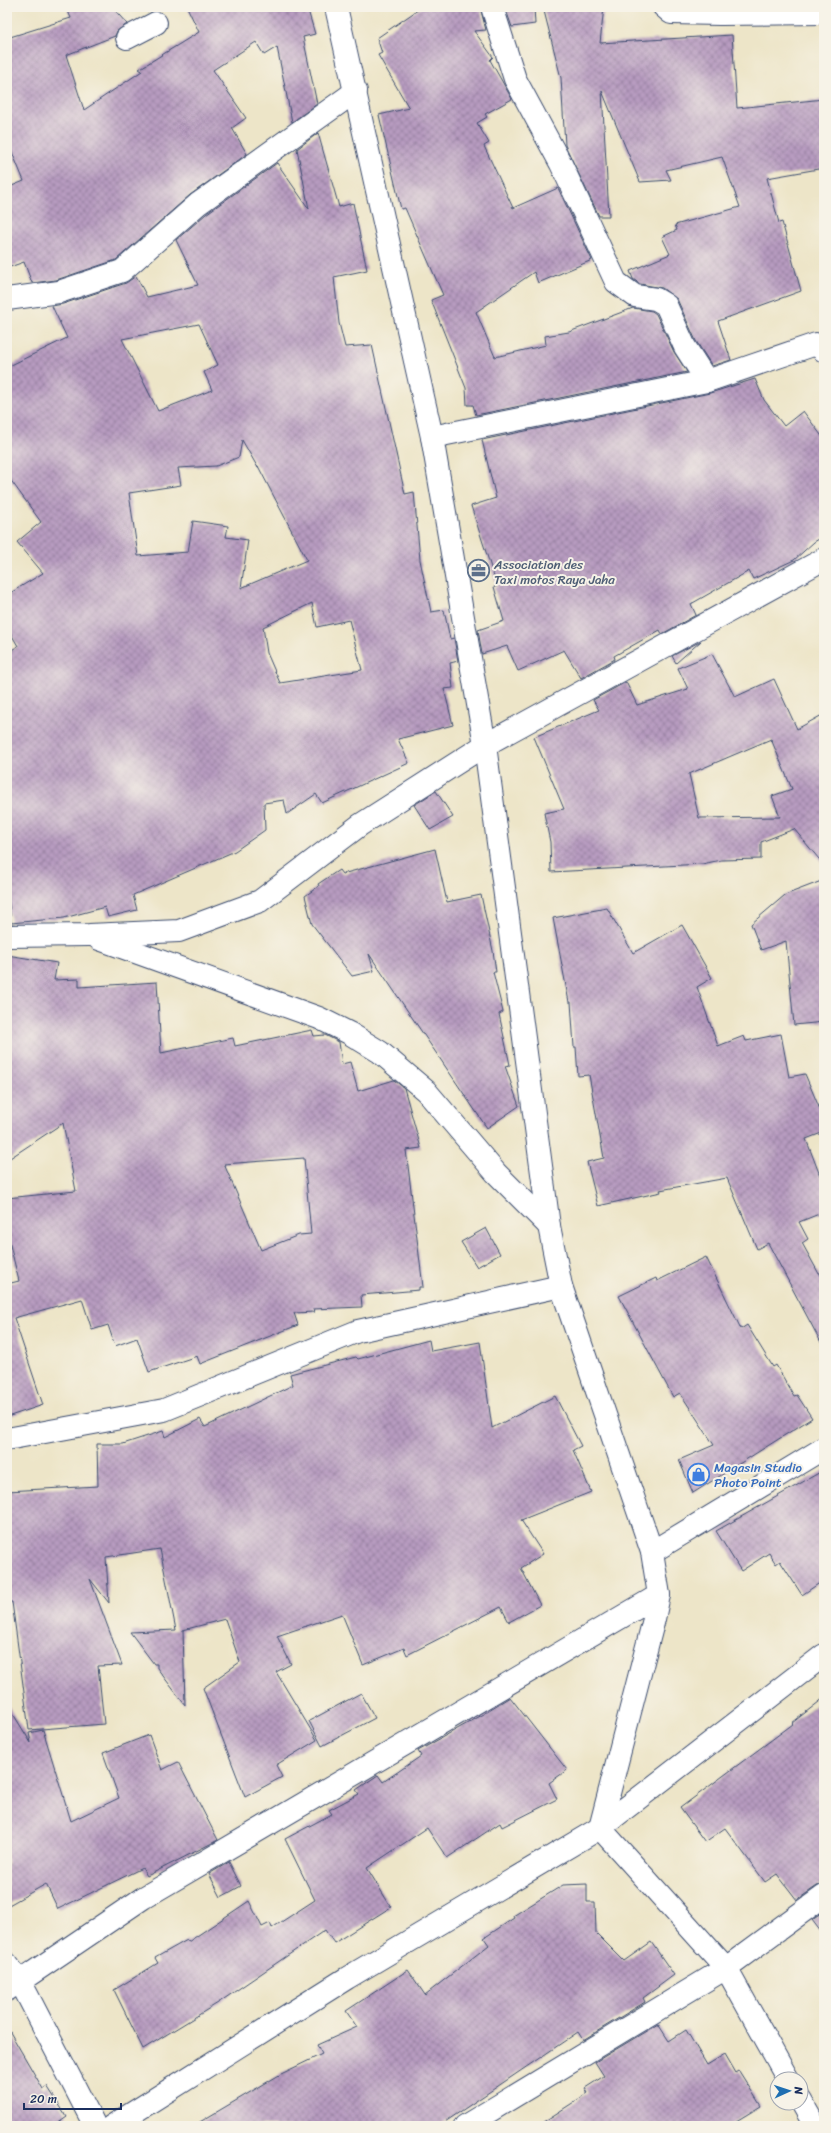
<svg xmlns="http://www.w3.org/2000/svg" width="831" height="2133" font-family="Sriracha,sans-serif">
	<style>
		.building { fill: url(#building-cross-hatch); fill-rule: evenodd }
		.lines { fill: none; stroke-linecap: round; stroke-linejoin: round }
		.minor-casing { stroke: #3a4a6e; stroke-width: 24 }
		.tertiary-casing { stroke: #3a4a6e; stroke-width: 24 }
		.minor { stroke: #fff; stroke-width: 22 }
		.tertiary { stroke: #fff; stroke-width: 22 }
		.labels { text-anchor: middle; stroke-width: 4; stroke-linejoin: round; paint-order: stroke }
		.service-label { font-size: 13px; fill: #4e5e75; stroke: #f7f3e8; text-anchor: start }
		.shop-label { font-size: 13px; fill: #366cbe; stroke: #f7f3e8; text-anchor: start }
	</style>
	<defs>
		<pattern id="building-cross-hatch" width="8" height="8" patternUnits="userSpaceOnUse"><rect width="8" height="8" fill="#b79bc0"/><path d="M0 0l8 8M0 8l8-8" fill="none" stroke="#947f9f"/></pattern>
	</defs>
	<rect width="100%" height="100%" fill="#f7f3e8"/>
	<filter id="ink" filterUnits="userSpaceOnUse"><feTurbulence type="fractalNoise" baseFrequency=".025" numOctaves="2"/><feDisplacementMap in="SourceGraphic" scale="8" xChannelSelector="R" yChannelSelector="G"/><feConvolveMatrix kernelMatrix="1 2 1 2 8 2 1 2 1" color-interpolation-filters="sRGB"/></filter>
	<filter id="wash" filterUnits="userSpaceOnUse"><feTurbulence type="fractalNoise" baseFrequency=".012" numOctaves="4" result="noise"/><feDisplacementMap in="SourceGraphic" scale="16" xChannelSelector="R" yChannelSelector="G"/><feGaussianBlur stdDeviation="0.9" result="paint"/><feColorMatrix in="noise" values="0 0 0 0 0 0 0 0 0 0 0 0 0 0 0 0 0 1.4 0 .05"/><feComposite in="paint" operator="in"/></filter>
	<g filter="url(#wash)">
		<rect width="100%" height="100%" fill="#ede5c8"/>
		<g id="blocks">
			<g class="building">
				<path d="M 66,7 L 112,7 L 127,24 L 117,31 L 115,36 L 66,55 L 84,110 L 142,71 L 139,69 L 199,32 L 187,7 L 307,7 L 315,34 L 303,37 L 317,104 L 292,122 L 277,47 L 264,55 L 256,42 L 213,70 L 246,118 L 232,128 L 247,154 L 190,195 L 116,260 L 56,280 L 32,283 L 24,262 L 7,268 L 7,188 L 24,181 L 7,140 L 7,38 L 71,18 Z"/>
				<path d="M 422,7 L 480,7 L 486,30 L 474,31 L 493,57 L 490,60 L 512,99 L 485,114 L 487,117 L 477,123 L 489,143 L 484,146 L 513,208 L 558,188 L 592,260 L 538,283 L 534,272 L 476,312 L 495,357 L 546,345 L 545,336 L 569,332 L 633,308 L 652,311 L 656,314 L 674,352 L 687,372 L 476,415 L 473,405 L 467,405 L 466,388 L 431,300 L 443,295 L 405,208 L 401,209 L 379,115 L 409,108 L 378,55 L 382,53 L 377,38 Z"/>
				<path d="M 505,7 L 534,7 L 535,24 L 512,27 Z"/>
				<path d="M 543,7 L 604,7 L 600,43 L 732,35 L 737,108 L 824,99 L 824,168 L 767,178 L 779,223 L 782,222 L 801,291 L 718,321 L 731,360 L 712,366 L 696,341 L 677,299 L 662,288 L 640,284 L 633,279 L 630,271 L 670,254 L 662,237 L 677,230 L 675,225 L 740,207 L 722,157 L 666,170 L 671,180 L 640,182 L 602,91 L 609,216 L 599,216 L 565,145 L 561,78 Z"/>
				<path d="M 318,133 L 339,207 L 353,203 L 367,270 L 334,277 L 339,323 L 345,347 L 372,345 L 405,494 L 414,492 L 420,560 L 431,612 L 444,610 L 450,639 L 454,638 L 458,661 L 450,663 L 453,688 L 444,689 L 453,725 L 398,739 L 409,763 L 322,803 L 316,794 L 287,814 L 284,800 L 264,803 L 265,830 L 235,851 L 133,895 L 137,910 L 108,917 L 105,907 L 64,918 L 11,923 L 7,886 L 7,653 L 18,646 L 7,627 L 7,595 L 43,573 L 17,542 L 41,522 L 7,475 L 7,367 L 67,338 L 52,306 L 63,304 L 126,283 L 136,276 L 147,297 L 198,285 L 176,240 L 206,214 L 277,163 L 309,209 L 297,149 ZM 199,324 L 218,365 L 204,372 L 212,390 L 158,411 L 122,339 ZM 242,440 L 258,468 L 258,466 L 307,560 L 241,588 L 248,540 L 226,537 L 228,526 L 193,521 L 188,552 L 138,556 L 129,493 L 181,485 L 178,468 L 216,466 L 239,457 ZM 312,603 L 317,627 L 349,620 L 362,670 L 280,683 L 267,653 L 263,627 Z"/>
				<path d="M 755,379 L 764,400 L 784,426 L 803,411 L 824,439 L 824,536 L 814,542 L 794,560 L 753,579 L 749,571 L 691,604 L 696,615 L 662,634 L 660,630 L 614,656 L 615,659 L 581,678 L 564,650 L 518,671 L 507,646 L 482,654 L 478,630 L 504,621 L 494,587 L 497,586 L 471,506 L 496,498 L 482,440 L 710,393 Z"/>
				<path d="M 701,641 L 676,663 L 672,656 Z"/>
				<path d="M 712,654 L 735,697 L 774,679 L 797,729 L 824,714 L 824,865 L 794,829 L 761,842 L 761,859 L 721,860 L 702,864 L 551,872 L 550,842 L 544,813 L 564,809 L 534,737 L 599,710 L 593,700 L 626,682 L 637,705 L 688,689 L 678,668 ZM 771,739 L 792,789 L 772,796 L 780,817 L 699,818 L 689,774 Z"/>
				<path d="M 436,791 L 453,817 L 430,830 L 414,805 Z"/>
				<path d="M 435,849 L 447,902 L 481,895 L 493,951 L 496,972 L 493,972 L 503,1012 L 499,1014 L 510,1065 L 505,1066 L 519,1106 L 487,1128 L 369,954 L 374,971 L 352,976 L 312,924 L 305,896 L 319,886 L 318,884 L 339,870 L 342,874 Z"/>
				<path d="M 824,880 L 824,1022 L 794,1025 L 786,941 L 761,950 L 751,924 L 785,895 Z"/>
				<path d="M 607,908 L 633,953 L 682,925 L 712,978 L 697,987 L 718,1046 L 744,1036 L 746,1041 L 781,1034 L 789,1077 L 805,1074 L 824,1119 L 824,1132 L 806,1139 L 824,1186 L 824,1212 L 799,1222 L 808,1239 L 802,1243 L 824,1283 L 824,1348 L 768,1243 L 757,1249 L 727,1178 L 660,1190 L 661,1192 L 598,1206 L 587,1162 L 604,1158 L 589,1075 L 578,1076 L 576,1047 L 574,1047 L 571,1002 L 569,1002 L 553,918 Z"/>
				<path d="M 7,955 L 57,963 L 54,980 L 79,979 L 79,987 L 157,982 L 161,1053 L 233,1038 L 235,1046 L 312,1030 L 314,1036 L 325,1035 L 339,1042 L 342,1064 L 350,1062 L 358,1091 L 394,1080 L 404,1088 L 421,1148 L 406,1150 L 423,1287 L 419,1287 L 419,1290 L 361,1295 L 362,1307 L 313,1309 L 314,1312 L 294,1313 L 298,1325 L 200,1364 L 197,1356 L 149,1372 L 137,1338 L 115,1346 L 108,1325 L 92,1330 L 82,1299 L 14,1318 L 43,1405 L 7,1417 L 7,1284 L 19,1281 L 7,1233 L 7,1198 L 76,1191 L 63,1123 L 7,1160 ZM 304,1158 L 311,1234 L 299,1235 L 261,1250 L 224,1164 Z"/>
				<path d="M 486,1228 L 500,1254 L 477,1267 L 461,1242 Z"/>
				<path d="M 706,1257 L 741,1329 L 747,1325 L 773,1367 L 776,1365 L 794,1396 L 797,1395 L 812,1418 L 693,1493 L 679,1460 L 714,1445 L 680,1393 L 673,1397 L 619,1296 L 656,1278 L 657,1281 Z"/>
				<path d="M 429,1340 L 431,1351 L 480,1342 L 492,1428 L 555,1396 L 581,1446 L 573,1450 L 591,1492 L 521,1520 L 543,1554 L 521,1568 L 540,1605 L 509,1622 L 501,1607 L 407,1655 L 404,1648 L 363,1665 L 342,1614 L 277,1636 L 291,1664 L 276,1672 L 317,1740 L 276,1765 L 282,1777 L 245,1797 L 203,1688 L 240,1662 L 225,1619 L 183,1630 L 185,1705 L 157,1668 L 157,1664 L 154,1664 L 130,1632 L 176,1630 L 160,1549 L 106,1557 L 109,1603 L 90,1579 L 122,1665 L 98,1666 L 104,1724 L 29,1730 L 12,1602 L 7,1602 L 7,1491 L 98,1486 L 97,1444 L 123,1444 L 163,1431 L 165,1437 L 200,1419 L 205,1427 L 293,1385 L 290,1374 L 356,1357 L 358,1359 Z"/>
				<path d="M 824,1470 L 824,1580 L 802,1595 L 780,1561 L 776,1564 L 769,1553 L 741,1571 L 716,1531 Z"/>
				<path d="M 361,1693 L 375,1718 L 322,1746 L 309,1721 Z"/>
				<path d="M 510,1697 L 567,1770 L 549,1783 L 557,1799 L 502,1827 L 500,1823 L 447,1858 L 427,1828 L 367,1868 L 391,1907 L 334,1943 L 325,1930 L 218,2003 L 143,2049 L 114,1990 L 158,1963 L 155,1958 L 187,1940 L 188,1942 L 249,1901 L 262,1927 L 270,1923 L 272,1928 L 315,1900 L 285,1839 L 332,1814 L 329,1810 L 359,1794 L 356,1790 L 378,1775 L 383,1782 L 421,1756 L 418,1751 L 484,1714 L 484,1713 Z"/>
				<path d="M 824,1698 L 824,1884 L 817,1886 L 797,1900 L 777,1874 L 765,1882 L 725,1828 L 705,1842 L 680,1808 L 793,1724 L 792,1723 Z"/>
				<path d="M 7,1704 L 31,1743 L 29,1733 L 43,1730 L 71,1821 L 119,1798 L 103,1753 L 149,1735 L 162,1770 L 178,1762 L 218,1840 L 147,1876 L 142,1868 L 58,1909 L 46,1884 L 7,1906 Z"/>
				<path d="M 229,1862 L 241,1886 L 221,1897 L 209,1874 Z"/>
				<path d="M 587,1884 L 587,1902 L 595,1902 L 596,1933 L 624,1961 L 651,1942 L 674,1975 L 643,1998 L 645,2002 L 583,2040 L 578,2032 L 439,2126 L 193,2126 L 281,2074 L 322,2054 L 317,2045 L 357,2027 L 346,2011 L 408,1970 L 425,1995 L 489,1945 L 484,1938 L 514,1918 L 513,1916 L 563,1885 Z"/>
				<path d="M 824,1912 L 824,1936 L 812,1920 Z"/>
				<path d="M 658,2024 L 669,2041 L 686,2030 L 707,2065 L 725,2054 L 736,2073 L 739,2071 L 761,2106 L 728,2126 L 537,2126 L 588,2093 L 585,2088 L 604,2076 L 595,2062 Z"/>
				<path d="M 7,2027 L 43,2089 L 47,2086 L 67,2117 L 54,2126 L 7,2126 Z"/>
			</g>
		</g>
	</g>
	<g filter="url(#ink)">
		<use href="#blocks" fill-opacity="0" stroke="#3a4a6e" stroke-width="1"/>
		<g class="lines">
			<defs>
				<g id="minor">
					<path d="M 336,7 L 432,437 L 485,745 L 549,1226 L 561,1286 L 652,1552 L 659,1595 L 654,1619 L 600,1828 L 726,1968 L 788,2079"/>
					<path d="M 492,7 L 515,79 L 561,164 L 616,282 L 635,296 L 656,299 L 666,305 L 685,347 L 707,381"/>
					<path d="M 664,7 L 671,13 L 720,14 L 824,13"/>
					<path d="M 127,38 L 156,23"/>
					<path d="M 7,299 L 59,292 L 122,271 L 198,204 L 356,91"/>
					<path d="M 432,437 L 707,381 L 816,344 L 824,351"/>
					<path d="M 7,936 L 89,935 L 179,931 L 260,901 L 360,825 L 485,745 L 824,559"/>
					<path d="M 99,939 L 319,1018 L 349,1033 L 380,1052 L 426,1091 L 496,1173 L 549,1226"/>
					<path d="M 7,1439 L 164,1410 L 358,1331 L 561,1286"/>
					<path d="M 652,1552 L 824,1448"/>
					<path d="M 7,1964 L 20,1981 L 95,2126"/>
					<path d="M 7,1990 L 143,1898 L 659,1595"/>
					<path d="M 801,2101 L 815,2126"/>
					<path d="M 465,2126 L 726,1968 L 824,1896"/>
				</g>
				<path id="tertiary" d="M 112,2126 L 347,1978 L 600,1828 L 824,1655"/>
			</defs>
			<use href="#minor" class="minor-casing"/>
			<use href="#tertiary" class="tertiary-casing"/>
			<use href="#minor" class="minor"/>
			<use href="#tertiary" class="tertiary"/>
		</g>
	</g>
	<defs>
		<symbol id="office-ring" viewBox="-11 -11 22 22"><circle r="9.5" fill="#f7f3e8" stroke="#5c6f8a" stroke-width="1.5"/><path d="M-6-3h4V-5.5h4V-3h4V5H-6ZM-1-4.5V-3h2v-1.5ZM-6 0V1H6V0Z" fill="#5c6f8a"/></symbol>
		<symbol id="shop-ring" viewBox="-11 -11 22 22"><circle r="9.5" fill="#f7f3e8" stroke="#3f7fe0" stroke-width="1.5"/><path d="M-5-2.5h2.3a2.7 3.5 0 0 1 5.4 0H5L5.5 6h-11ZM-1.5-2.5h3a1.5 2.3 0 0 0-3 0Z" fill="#3f7fe0"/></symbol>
	</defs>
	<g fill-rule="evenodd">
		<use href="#office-ring" x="466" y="558" width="25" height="25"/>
		<use href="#shop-ring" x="686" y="1462" width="25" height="25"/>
	</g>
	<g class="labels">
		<g class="service-label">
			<text x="494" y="569">Association des<tspan x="494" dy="15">Taxi motos Raya Jaha</tspan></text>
		</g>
		<g class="shop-label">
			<text x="714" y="1472">Magasin Studio<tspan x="714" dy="15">Photo Point</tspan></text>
		</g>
	</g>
	<rect width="831" height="2133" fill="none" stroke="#f7f3e8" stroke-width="24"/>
	<g transform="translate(789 2091) rotate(87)"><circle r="19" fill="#f7f3e8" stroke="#9fa5b1"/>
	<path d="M0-3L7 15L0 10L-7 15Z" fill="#1f6fb2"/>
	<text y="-6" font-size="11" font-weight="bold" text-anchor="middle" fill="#1b2f5e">N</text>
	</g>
	<path d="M24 2103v6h97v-6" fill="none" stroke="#1b2f5e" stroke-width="2"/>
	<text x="30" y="2103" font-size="12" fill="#1b2f5e" stroke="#f7f3e8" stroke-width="3" paint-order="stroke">20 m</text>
</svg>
